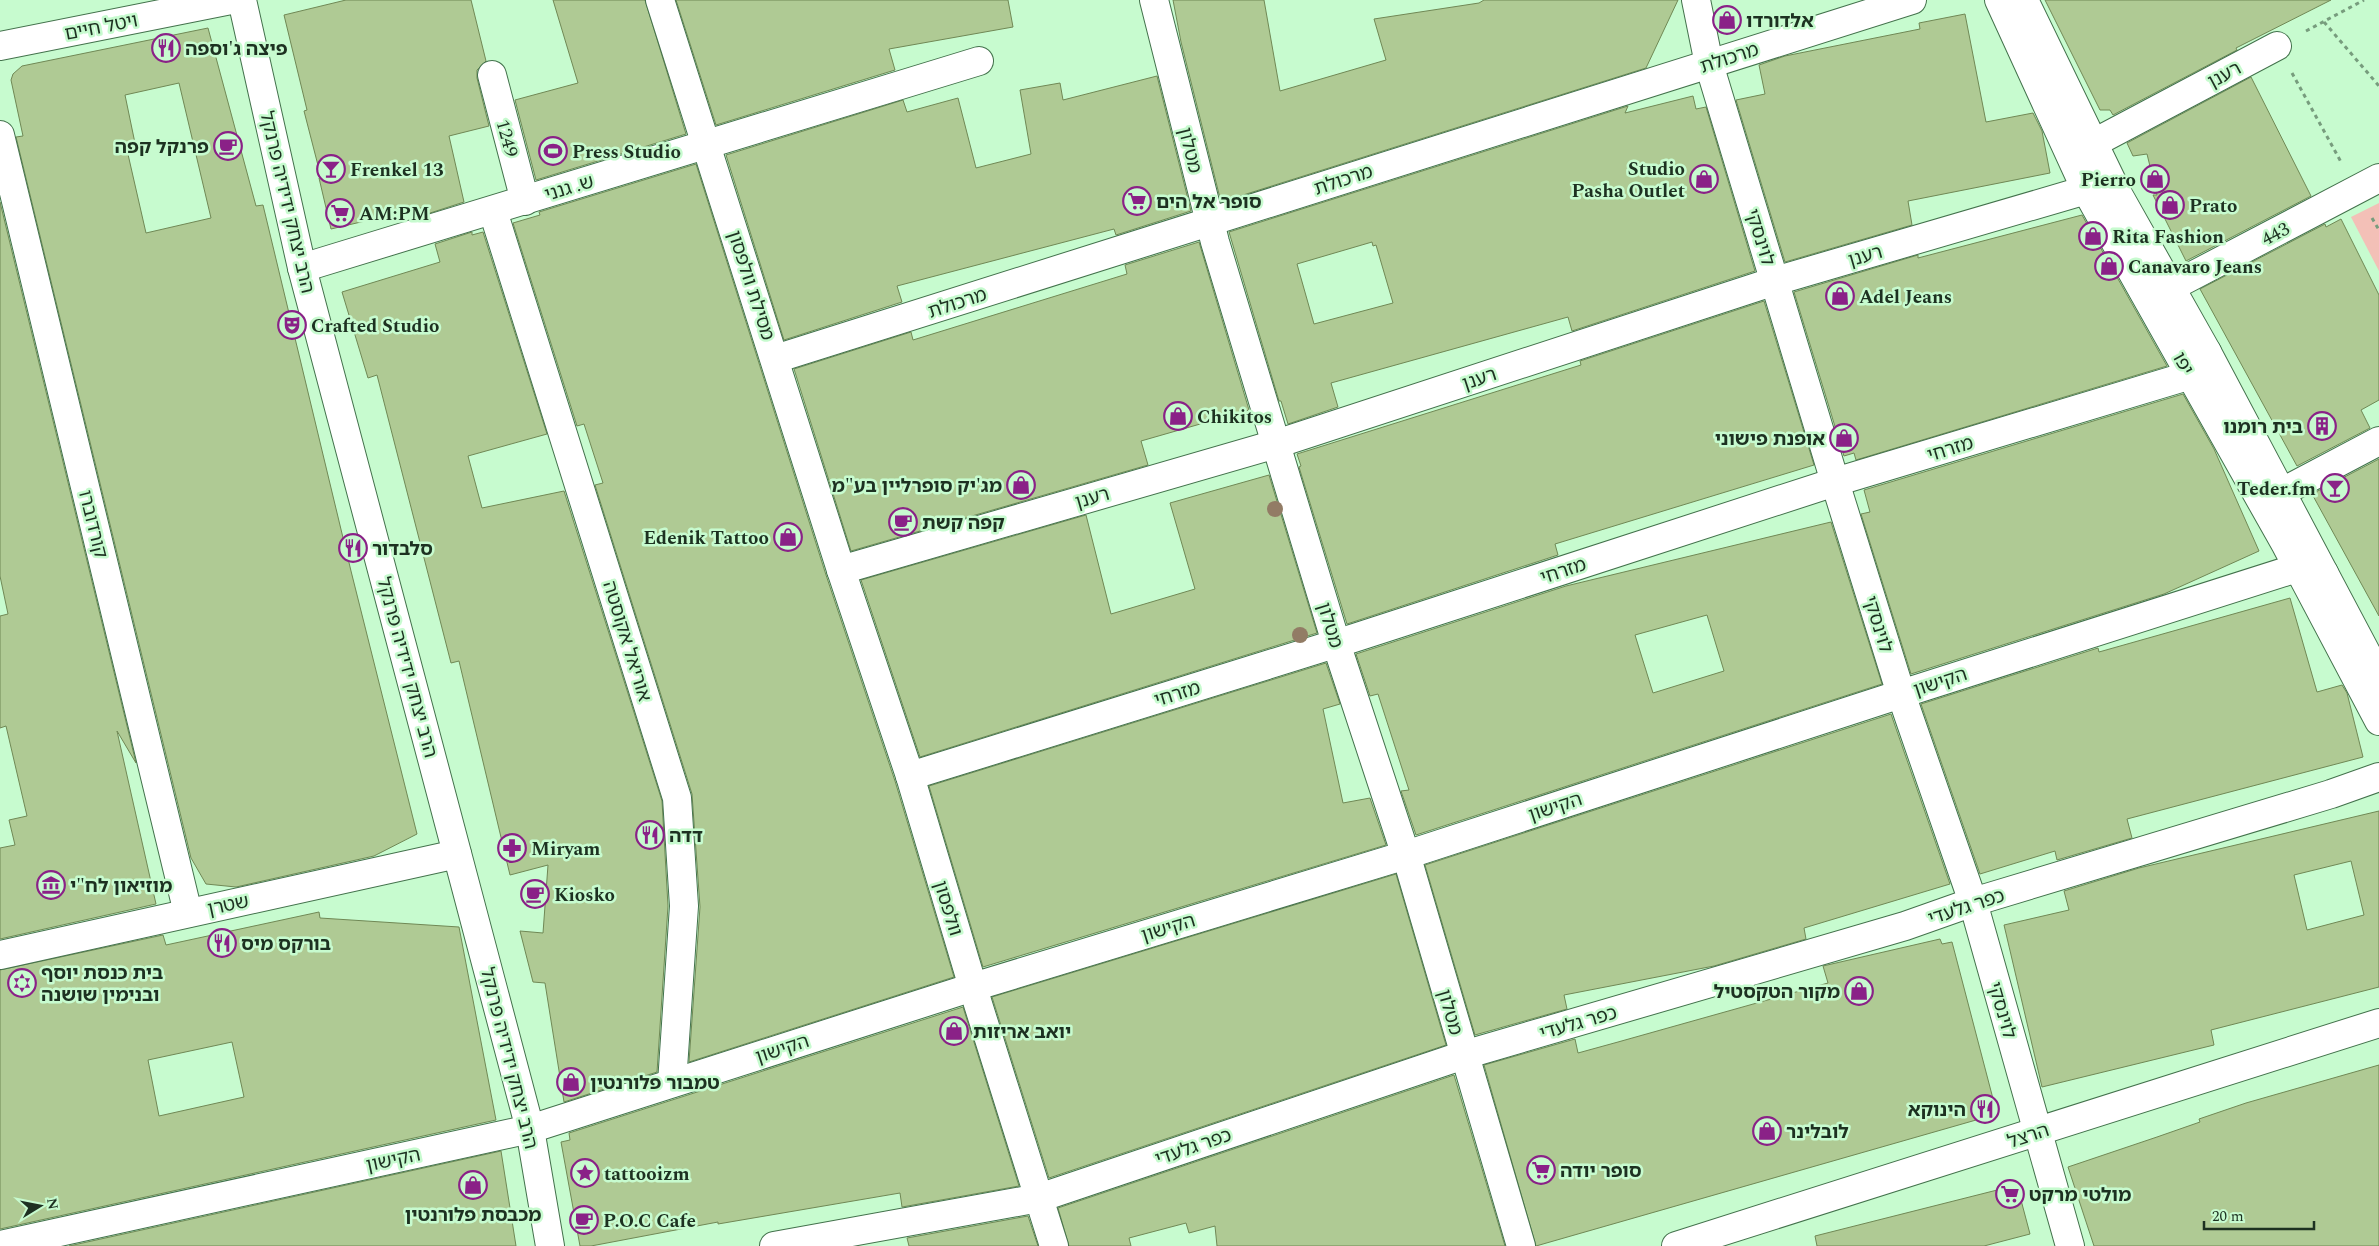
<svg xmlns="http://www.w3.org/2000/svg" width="2379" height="1246" font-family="Spectral,'Noto Sans Hebrew',serif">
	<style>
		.green { fill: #f3c0b7 }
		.building { fill: #afca94; stroke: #708855; fill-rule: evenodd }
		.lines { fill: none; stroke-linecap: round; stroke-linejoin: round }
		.minor-casing { stroke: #43724c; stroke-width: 30 }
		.path { stroke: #779c7d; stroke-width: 3; stroke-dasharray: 4 4; stroke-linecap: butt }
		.minor { stroke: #fff; stroke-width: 28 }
		.tree { fill: #927c65 }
		.labels { text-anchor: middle; stroke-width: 5; stroke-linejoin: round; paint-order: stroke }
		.poi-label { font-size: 19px; font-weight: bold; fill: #1d3121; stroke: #c7fbcf; text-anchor: start }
		.street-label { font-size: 19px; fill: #1d3121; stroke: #c7fbcf }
	</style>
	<rect width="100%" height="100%" fill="#c7fbcf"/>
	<path class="green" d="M 2379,203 L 2379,271 L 2351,217 Z"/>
	<g class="building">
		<path d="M 346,0 L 471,0 L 486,61 L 477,70 L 477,78 L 489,126 L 449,136 L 464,202 L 427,214 L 425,207 L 331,229 L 319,178 L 321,177 L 304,111 L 307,110 L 284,15 Z"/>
		<path d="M 553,0 L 645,0 L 686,134 L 536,180 L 515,100 L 578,83 Z"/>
		<path d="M 676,0 L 1008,0 L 1013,27 L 889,49 L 895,70 L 716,125 Z"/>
		<path d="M 1173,0 L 1264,0 L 1280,91 L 1386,60 L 1374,19 L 1479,3 L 1484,0 L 1678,0 L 1646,68 L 1221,202 L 1181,42 Z"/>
		<path d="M 2045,0 L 2331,0 L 2236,48 L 2237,50 L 2113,115 L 2110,110 L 2100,110 Z"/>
		<path d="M 1965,14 L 1986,122 L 2033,113 L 2042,131 L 2050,173 L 1908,201 L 1912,225 L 1785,262 L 1736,100 L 1765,94 L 1759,65 L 1785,56 L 1920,29 L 1919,23 Z"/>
		<path d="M 208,28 L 256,206 L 263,205 L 351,571 L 417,834 L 374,856 L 236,887 L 206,884 L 191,858 L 16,137 L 23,136 L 11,80 L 13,74 L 22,66 ZM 179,83 L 211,218 L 146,233 L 127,150 L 136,148 L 125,95 Z"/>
		<path d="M 1157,76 L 1191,211 L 1116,235 L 1114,229 L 897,286 L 902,302 L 784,340 L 726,155 L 903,100 L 907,112 L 958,98 L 976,168 L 1031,154 L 1020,90 L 1060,83 L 1063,100 Z"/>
		<path d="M 2251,77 L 2311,196 L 2186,261 L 2153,195 L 2157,195 L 2147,154 L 2133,156 L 2127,143 Z"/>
		<path d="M 1693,96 L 1696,109 L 1706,107 L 1755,271 L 1572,331 L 1568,317 L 1331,383 L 1338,407 L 1288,424 L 1281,401 L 1279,401 L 1229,232 L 1628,106 L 1625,113 ZM 1372,242 L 1373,246 L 1376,245 L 1393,303 L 1314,324 L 1297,264 Z"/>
		<path d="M 696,164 L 826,575 L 895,781 L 954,977 L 689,1062 L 700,907 L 692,794 L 595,485 L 603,483 L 584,424 L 577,426 L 513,223 L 540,215 L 539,212 Z"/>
		<path d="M 0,202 L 136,763 L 117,731 L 156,904 L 0,939 L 0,848 L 15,845 L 9,820 L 27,816 L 6,726 L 0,728 L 0,616 L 8,614 L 0,576 Z"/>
		<path d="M 2082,215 L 2167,366 L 1856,460 L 1854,453 L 1844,456 L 1794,292 L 1918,255 L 1918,258 Z"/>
		<path d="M 2341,219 L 2379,295 L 2379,400 L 2361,410 L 2370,428 L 2297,466 L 2200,289 L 2325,224 L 2326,227 Z"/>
		<path d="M 472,232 L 472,235 L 483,232 L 547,434 L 468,456 L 482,508 L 564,491 L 662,801 L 668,906 L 657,1072 L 564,1102 L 545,983 L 533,982 L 520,931 L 543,933 L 548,865 L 510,875 L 459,661 L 451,663 L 377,375 L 368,378 L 342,292 L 440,262 L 435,244 Z"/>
		<path d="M 1199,242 L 1249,410 L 1141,441 L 1148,465 L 851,551 L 794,369 L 911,332 L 913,340 L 1127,274 L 1125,265 Z"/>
		<path d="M 1764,301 L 1814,465 L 1555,544 L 1558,555 L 1347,624 L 1299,467 L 1301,466 L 1297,454 L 1581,365 L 1580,361 Z"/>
		<path d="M 2183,394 L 2214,449 L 2259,551 L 2164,594 L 1911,674 L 1861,514 L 1870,512 L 1864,490 Z"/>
		<path d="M 2379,459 L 2379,616 L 2312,494 Z"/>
		<path d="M 1269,475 L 1317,633 L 920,757 L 861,580 L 1086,515 L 1111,614 L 1195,589 L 1170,503 Z"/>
		<path d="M 1831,522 L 1882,684 L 1416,835 L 1401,791 L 1409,790 L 1378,694 L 1370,696 L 1356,654 L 1566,586 ZM 1707,615 L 1724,671 L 1653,693 L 1635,635 Z"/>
		<path d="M 2290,598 L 2317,692 L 2342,685 L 2347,693 L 2363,757 L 2127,819 L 2132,838 L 2057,860 L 2055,851 L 1980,874 L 1921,704 L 2098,648 L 2099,652 Z"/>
		<path d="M 1326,663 L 1340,704 L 1323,709 L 1343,803 L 1370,798 L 1386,845 L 983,967 L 929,786 Z"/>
		<path d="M 1891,714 L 1950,884 L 1804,928 L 1806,939 L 1714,966 L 1564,995 L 1567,1009 L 1475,1035 L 1425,865 Z"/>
		<path d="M 2379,811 L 2379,987 L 2211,1030 L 2214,1045 L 2042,1087 L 2004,925 L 2069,910 L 2064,891 L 2139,868 ZM 2351,861 L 2364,915 L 2307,930 L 2294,875 Z"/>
		<path d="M 1396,874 L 1446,1045 L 1049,1178 L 992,997 Z"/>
		<path d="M 319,912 L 320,918 L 459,927 L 496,1120 L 0,1229 L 0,970 L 163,935 L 166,945 ZM 232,1042 L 244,1097 L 159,1116 L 148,1060 Z"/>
		<path d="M 1940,939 L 1942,944 L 1952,942 L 1997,1114 L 1536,1246 L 1484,1065 L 1575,1039 L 1578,1053 L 1618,1042 L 1828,983 L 1823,966 Z"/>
		<path d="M 963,1007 L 1019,1186 L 902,1207 L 900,1193 L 718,1224 L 718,1222 L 591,1246 L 580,1246 L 561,1142 L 570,1140 L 569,1133 Z"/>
		<path d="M 2379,1065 L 2379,1246 L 2094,1246 L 2068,1167 L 2157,1137 L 2200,1122 L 2199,1119 L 2246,1103 Z"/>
		<path d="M 1454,1075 L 1505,1246 L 1217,1246 L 1215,1226 L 1189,1233 L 1186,1223 L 1129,1238 L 1131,1246 L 1069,1246 L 1058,1208 Z"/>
		<path d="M 501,1151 L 516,1246 L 69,1246 Z"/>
		<path d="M 2017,1185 L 2030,1234 L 1984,1246 L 1817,1246 L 1815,1236 Z"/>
		<path d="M 1028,1216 L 1038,1246 L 909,1246 L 907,1238 Z"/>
	</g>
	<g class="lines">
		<defs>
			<g id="minor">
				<path d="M 242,0 L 302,268 L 530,1129 L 550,1246"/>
				<path d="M 660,0 L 841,570 L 910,776 L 978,1004 L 1054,1246"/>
				<path d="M 1154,0 L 1215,242 L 1336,643 L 1410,868 L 1521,1246"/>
				<path d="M 1696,0 L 1709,64 L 1835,482 L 1901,694 L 1973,902 L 2070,1246"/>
				<path d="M 1999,0 L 2086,190 L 2286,545 L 2379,721"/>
				<path d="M 2024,0 L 2119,196 L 2207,352 L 2379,677"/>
				<path d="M 0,46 L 231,0"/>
				<path d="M 492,75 L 525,201"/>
				<path d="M 0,135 L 188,913"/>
				<path d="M 2092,144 L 2277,46"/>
				<path d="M 493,211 L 677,798 L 684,906 L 672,1083"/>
				<path d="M 302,268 L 979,61"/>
				<path d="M 2171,287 L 2379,178"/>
				<path d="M 775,359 L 1912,0"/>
				<path d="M 2265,501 L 2379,441"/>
				<path d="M 841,570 L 1276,444 L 1775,281 L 2086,190 L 2117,192"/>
				<path d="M 910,776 L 1354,638 L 1835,482 L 2191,375 L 2207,352"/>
				<path d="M 0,955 L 457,854"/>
				<path d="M 0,1245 L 530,1129 L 973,987 L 1406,855 L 1901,694 L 2297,568 L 2324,573"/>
				<path d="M 774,1246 L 1039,1198 L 1464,1055 L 1905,926 L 1973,902 L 2331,794 L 2379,777"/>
				<path d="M 1676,1246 L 2379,1023"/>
			</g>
		</defs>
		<use href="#minor" class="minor-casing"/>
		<g class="path">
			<path d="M 2324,22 L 2379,86"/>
			<path d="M 2306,31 L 2364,0"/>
			<path d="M 2292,73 L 2341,162"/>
			<path d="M 2372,218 L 2379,230"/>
		</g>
		<use href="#minor" class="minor"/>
	</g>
	<g class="tree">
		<circle cx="1275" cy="509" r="8"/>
		<circle cx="1300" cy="635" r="8"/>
	</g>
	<defs>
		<symbol id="shop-ring" viewBox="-11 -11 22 22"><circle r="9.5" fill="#c7fbcf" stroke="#8a2187" stroke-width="1.5"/><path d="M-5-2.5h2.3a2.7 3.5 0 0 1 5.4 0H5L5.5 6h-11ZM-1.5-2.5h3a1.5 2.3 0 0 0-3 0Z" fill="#8a2187"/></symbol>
		<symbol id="restaurant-ring" viewBox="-11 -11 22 22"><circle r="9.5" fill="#c7fbcf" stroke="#8a2187" stroke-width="1.5"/><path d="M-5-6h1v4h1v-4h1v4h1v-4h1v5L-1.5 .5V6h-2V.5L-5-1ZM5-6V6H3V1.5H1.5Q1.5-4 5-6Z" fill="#8a2187"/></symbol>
		<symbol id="cafe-ring" viewBox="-11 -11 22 22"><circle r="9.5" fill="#c7fbcf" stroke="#8a2187" stroke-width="1.5"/><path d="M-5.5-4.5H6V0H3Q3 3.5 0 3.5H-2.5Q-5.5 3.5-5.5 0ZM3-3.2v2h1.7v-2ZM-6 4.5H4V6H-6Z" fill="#8a2187"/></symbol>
		<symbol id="stadium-ring" viewBox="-11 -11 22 22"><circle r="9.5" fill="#c7fbcf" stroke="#8a2187" stroke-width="1.5"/><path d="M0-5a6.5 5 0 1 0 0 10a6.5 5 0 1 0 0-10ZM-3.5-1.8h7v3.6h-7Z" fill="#8a2187"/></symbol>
		<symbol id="bar-ring" viewBox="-11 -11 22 22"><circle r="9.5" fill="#c7fbcf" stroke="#8a2187" stroke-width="1.5"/><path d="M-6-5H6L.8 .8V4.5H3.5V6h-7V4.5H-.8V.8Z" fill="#8a2187"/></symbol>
		<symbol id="supermarket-ring" viewBox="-11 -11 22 22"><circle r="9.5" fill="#c7fbcf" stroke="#8a2187" stroke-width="1.5"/><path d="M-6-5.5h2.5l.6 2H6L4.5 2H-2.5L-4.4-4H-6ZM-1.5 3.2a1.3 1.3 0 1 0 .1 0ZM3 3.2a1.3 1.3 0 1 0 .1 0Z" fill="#8a2187"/></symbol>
		<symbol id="theatre-ring" viewBox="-11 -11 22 22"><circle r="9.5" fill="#c7fbcf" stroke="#8a2187" stroke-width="1.5"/><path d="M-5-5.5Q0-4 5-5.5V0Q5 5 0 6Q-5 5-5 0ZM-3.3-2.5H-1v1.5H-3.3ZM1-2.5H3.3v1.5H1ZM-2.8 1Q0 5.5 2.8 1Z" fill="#8a2187"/></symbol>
		<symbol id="building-ring" viewBox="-11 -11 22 22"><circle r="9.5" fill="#c7fbcf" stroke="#8a2187" stroke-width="1.5"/><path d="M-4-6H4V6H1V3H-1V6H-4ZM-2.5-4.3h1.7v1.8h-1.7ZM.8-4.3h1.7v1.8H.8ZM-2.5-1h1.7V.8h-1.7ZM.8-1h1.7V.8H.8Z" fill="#8a2187"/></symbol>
		<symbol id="pharmacy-ring" viewBox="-11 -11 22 22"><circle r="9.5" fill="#c7fbcf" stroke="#8a2187" stroke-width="1.5"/><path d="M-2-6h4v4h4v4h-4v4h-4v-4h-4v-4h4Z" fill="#8a2187"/></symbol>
		<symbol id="museum-ring" viewBox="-11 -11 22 22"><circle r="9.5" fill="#c7fbcf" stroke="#8a2187" stroke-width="1.5"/><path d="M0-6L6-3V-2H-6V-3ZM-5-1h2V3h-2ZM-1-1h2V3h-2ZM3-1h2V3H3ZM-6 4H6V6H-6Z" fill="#8a2187"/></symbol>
		<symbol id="synagogue-ring" viewBox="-11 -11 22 22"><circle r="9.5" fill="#c7fbcf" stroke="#8a2187" stroke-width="1.5"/><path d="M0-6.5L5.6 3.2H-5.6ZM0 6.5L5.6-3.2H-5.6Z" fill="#8a2187"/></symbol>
		<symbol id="sight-ring" viewBox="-11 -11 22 22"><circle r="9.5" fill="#c7fbcf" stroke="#8a2187" stroke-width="1.5"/><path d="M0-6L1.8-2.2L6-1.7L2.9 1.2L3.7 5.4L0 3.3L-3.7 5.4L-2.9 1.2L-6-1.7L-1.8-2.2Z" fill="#8a2187"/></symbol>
	</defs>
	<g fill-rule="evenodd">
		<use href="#shop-ring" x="1711" y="4" width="32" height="32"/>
		<use href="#restaurant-ring" x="150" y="32" width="32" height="32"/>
		<use href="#cafe-ring" x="212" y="130" width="32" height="32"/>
		<use href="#stadium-ring" x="537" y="135" width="32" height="32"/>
		<use href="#bar-ring" x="315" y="153" width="32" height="32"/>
		<use href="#shop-ring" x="1688" y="163" width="32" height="32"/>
		<use href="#shop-ring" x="2139" y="163" width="32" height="32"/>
		<use href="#supermarket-ring" x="1121" y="185" width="32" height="32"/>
		<use href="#shop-ring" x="2154" y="189" width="32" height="32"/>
		<use href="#supermarket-ring" x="324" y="197" width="32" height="32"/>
		<use href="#shop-ring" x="2077" y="220" width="32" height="32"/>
		<use href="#shop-ring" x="2093" y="250" width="32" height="32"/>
		<use href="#shop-ring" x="1824" y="280" width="32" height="32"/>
		<use href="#theatre-ring" x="276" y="309" width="32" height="32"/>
		<use href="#shop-ring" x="1162" y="400" width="32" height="32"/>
		<use href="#building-ring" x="2306" y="410" width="32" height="32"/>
		<use href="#shop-ring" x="1828" y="422" width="32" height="32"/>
		<use href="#shop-ring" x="1005" y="469" width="32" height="32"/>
		<use href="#bar-ring" x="2319" y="472" width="32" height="32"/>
		<use href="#cafe-ring" x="887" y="506" width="32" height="32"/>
		<use href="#shop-ring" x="772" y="521" width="32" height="32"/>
		<use href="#restaurant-ring" x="337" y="532" width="32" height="32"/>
		<use href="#restaurant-ring" x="634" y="819" width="32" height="32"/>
		<use href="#pharmacy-ring" x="496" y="832" width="32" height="32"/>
		<use href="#museum-ring" x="35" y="869" width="32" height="32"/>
		<use href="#cafe-ring" x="519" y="878" width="32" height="32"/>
		<use href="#restaurant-ring" x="206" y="927" width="32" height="32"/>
		<use href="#synagogue-ring" x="6" y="967" width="32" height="32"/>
		<use href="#shop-ring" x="1843" y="975" width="32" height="32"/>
		<use href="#shop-ring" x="938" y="1015" width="32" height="32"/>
		<use href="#shop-ring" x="555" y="1066" width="32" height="32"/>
		<use href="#restaurant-ring" x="1969" y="1093" width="32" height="32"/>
		<use href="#shop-ring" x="1751" y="1115" width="32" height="32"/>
		<use href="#supermarket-ring" x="1525" y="1154" width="32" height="32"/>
		<use href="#sight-ring" x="569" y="1157" width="32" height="32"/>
		<use href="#shop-ring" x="457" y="1169" width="32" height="32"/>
		<use href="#supermarket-ring" x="1994" y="1178" width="32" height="32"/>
		<use href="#cafe-ring" x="568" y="1204" width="32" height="32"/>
	</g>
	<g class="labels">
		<g class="poi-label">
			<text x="1746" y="27">אלדורדו</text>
			<text x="185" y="55">פיצה ג'וספה</text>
			<text x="209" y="153" text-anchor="end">פרנקל קפה</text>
			<text x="572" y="158">Press Studio</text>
			<text x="1685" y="175" text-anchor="end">Studio<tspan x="1685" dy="22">Pasha Outlet</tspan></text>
			<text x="350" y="176">Frenkel 13</text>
			<text x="2136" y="186" text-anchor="end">Pierro</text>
			<text x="1156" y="208">סופר אל הים</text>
			<text x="2189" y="212">Prato</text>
			<text x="359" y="220">AM:PM</text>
			<text x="2112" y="243">Rita Fashion</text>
			<text x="2128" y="273">Canavaro Jeans</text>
			<text x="1859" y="303">Adel Jeans</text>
			<text x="311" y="332">Crafted Studio</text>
			<text x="1197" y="423">Chikitos</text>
			<text x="2303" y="433" text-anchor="end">בית רומנו</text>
			<text x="1825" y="445" text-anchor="end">אופנת פישוני</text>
			<text x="1002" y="492" text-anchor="end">מג'יק סופרליין בע"מ</text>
			<text x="2316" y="495" text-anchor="end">Teder.fm</text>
			<text x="922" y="529">קפה קשת</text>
			<text x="769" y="544" text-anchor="end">Edenik Tattoo</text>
			<text x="372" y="555">סלבדור</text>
			<text x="669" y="842">דדה</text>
			<text x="531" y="855">Miryam</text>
			<text x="70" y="892">מוזיאון לח"י</text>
			<text x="554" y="901">Kiosko</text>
			<text x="241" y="950">בורקס מיס</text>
			<text x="41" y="979">בית כנסת יוסף<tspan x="41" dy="22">ובנימין שושנה</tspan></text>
			<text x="1840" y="998" text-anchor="end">מקור הטקסטיל</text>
			<text x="973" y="1038">יואב אריזות</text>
			<text x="590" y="1089">טמבור פלורנטין</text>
			<text x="1966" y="1116" text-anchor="end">הינוקא</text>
			<text x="1786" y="1138">לובלינר</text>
			<text x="1560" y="1177">סופר יודה</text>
			<text x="604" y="1180">tattooizm</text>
			<text x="2029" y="1201">מולטי מרקט</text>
			<text x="473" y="1221" text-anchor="middle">מכבסת פלורנטין</text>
			<text x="603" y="1227">P.O.C Cafe</text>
		</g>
		<g class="street-label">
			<text transform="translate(101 26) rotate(-11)" y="7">ויטל חיים</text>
			<text transform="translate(1729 57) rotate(-18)" y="7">מרכולת</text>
			<text transform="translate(2224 74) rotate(-28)" y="7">רענן</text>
			<text transform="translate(508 138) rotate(75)" y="7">1249</text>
			<text transform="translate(1191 150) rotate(76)" y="7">מטלון</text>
			<text transform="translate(1343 179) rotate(-18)" y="7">מרכולת</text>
			<text transform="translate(569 187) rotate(-17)" y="7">ש. גנני</text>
			<text transform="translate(288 202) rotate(77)" y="7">הרב יצחק ידידיה פרנקל</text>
			<text transform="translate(2275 233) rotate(-28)" y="7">443</text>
			<text transform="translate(1761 237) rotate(73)" y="7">לוינסקי</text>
			<text transform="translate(1865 255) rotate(-16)" y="7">רענן</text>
			<text transform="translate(752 285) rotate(72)" y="7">מסילת וולפסון</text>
			<text transform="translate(957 302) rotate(-18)" y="7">מרכולת</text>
			<text transform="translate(2184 363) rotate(61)" y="7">יפו</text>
			<text transform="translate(1479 378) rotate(-18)" y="7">רענן</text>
			<text transform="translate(1950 448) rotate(-17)" y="7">מזרחי</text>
			<text transform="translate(1092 497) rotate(-16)" y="7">רענן</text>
			<text transform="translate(94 524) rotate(76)" y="7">קורדוברו</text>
			<text transform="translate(1563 570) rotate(-18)" y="7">מזרחי</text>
			<text transform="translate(1879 624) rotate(73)" y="7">לוינסקי</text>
			<text transform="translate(1331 625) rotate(73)" y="7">מטלון</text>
			<text transform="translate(628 641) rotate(73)" y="7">אוריאל אקוסטה</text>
			<text transform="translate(408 667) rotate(75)" y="7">הרב יצחק ידידיה פרנקל</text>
			<text transform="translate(1940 681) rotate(-18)" y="7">הקישון</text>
			<text transform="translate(1177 693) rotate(-17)" y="7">מזרחי</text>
			<text transform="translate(1555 806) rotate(-18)" y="7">הקישון</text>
			<text transform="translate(228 904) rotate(-12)" y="7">שטרן</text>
			<text transform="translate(1966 906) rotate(-18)" y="7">כפר גלעדי</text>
			<text transform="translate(949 908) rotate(73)" y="7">וולפסון</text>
			<text transform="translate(1168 927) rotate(-17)" y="7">הקישון</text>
			<text transform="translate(2003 1010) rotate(74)" y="7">לוינסקי</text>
			<text transform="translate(1451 1012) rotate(74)" y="7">מטלון</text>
			<text transform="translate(1578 1022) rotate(-16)" y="7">כפר גלעדי</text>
			<text transform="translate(782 1048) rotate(-18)" y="7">הקישון</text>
			<text transform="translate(510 1058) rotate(76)" y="7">הרב יצחק ידידיה פרנקל</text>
			<text transform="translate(2028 1135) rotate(-18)" y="7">הרצל</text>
			<text transform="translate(1193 1146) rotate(-19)" y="7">כפר גלעדי</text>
			<text transform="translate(393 1159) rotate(-12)" y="7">הקישון</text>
		</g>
	</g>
	<g transform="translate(40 1206) rotate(80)" stroke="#c7fbcf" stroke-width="4" paint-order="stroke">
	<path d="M0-4L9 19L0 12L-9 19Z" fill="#1d3121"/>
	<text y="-8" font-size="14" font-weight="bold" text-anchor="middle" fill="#1d3121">N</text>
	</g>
	<path d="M2204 1221v8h110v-8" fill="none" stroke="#1d3121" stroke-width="2.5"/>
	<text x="2212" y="1221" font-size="15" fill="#1d3121" stroke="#c7fbcf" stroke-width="4" paint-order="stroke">20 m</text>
</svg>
